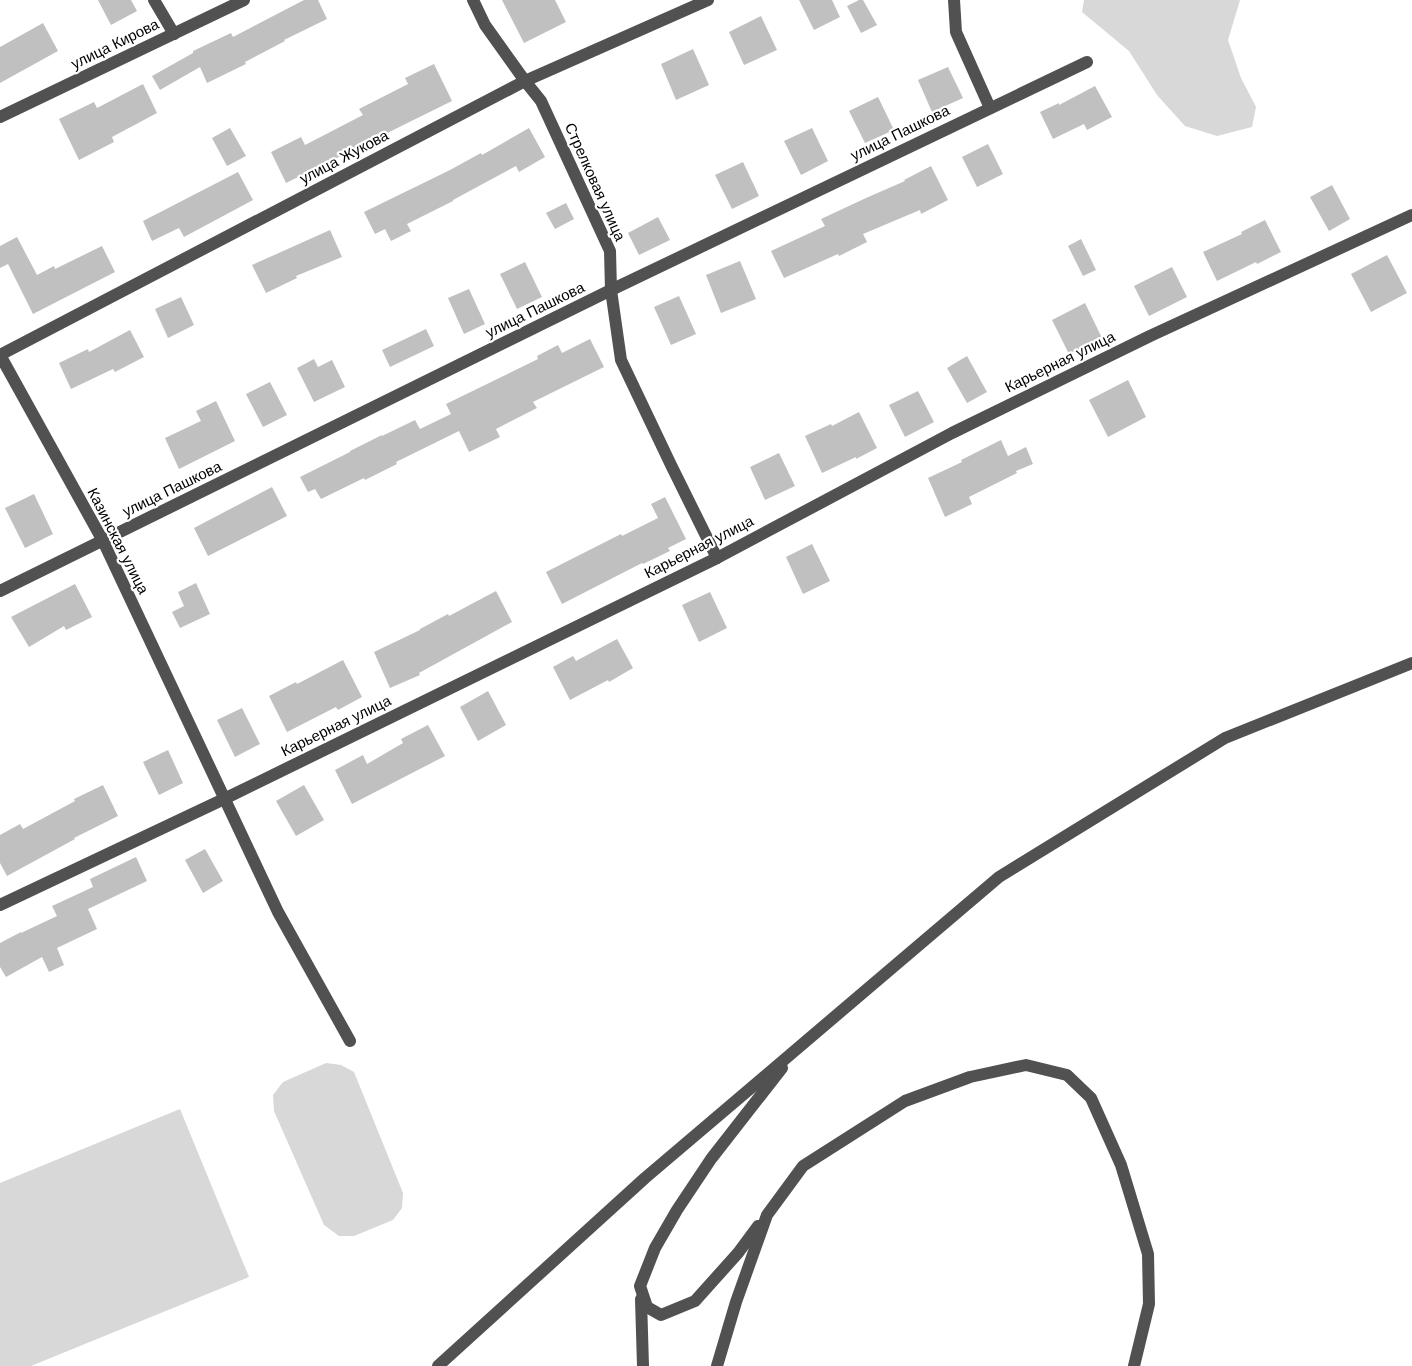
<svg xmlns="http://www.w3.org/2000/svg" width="1412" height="1366" font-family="Helvetica,sans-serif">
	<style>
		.green { fill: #d8d8d8 }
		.building { fill: #c0c0c0 }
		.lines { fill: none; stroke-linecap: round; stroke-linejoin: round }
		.minor { stroke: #515151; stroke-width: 12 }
		.labels { text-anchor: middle; stroke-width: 4.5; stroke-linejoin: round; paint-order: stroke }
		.street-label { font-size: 15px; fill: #000; stroke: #fff }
	</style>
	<rect width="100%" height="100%" fill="#fff"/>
	<g class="green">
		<path d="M 1084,0 L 1240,0 L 1228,40 L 1241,78 L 1256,107 L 1252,127 L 1217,136 L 1185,126 L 1157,95 L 1129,51 L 1082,12 Z"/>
		<path d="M 326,1063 L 341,1065 L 354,1072 L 403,1193 L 402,1208 L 393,1220 L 354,1236 L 339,1236 L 324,1225 L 274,1111 L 273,1095 L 283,1082 Z"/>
		<path d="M 180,1109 L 249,1277 L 31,1366 L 0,1366 L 0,1183 Z"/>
	</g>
	<g class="building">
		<path d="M 98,0 L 131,0 L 137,11 L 111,25 Z"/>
		<path d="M 304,0 L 318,0 L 327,19 L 284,40 L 285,41 L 245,62 L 246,64 L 207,83 L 200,67 L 160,90 L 152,76 L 193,53 L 193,51 L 231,33 L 233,37 Z"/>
		<path d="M 502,0 L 555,0 L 566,22 L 524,43 Z"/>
		<path d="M 799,0 L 832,0 L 840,17 L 814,30 Z"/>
		<path d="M 859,0 L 863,0 L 877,25 L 861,33 L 847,6 Z"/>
		<path d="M 761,16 L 777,50 L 744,65 L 729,32 Z"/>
		<path d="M 43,23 L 58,51 L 0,83 L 0,47 Z"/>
		<path d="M 693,49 L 709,85 L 676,100 L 661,64 Z"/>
		<path d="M 434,64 L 452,101 L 286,183 L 271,152 L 301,137 L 305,145 L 363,115 L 359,109 L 408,84 L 405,78 Z"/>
		<path d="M 948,67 L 963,98 L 932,112 L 918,80 Z"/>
		<path d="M 143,84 L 157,113 L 112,137 L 114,142 L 79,160 L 59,119 L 94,102 L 97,108 Z"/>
		<path d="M 1095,86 L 1112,117 L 1087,130 L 1084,124 L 1053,139 L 1040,112 L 1059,103 L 1059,105 Z"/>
		<path d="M 878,97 L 894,130 L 865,143 L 849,111 Z"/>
		<path d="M 230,128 L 246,156 L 227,166 L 212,138 Z"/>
		<path d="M 529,128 L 545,157 L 519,172 L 516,166 L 453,200 L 453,201 L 407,224 L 411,231 L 391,241 L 385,229 L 375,234 L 364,212 L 450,170 L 481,153 L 482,155 Z"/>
		<path d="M 812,128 L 828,161 L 801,175 L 784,141 Z"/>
		<path d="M 988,144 L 1003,174 L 977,187 L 962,157 Z"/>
		<path d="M 743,162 L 759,196 L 732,209 L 715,175 Z"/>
		<path d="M 931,166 L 948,200 L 921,214 L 920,210 L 863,234 L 867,242 L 839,256 L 838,254 L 784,278 L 771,251 L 825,226 L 821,219 L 866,198 L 905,181 L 904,180 Z"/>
		<path d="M 238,172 L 253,200 L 184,237 L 179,228 L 152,241 L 143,221 Z"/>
		<path d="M 1332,185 L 1350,219 L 1329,231 L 1310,197 Z"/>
		<path d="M 566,203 L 574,219 L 555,229 L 546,213 Z"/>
		<path d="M 658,217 L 670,240 L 639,255 L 628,233 Z"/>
		<path d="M 1265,220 L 1281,252 L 1257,264 L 1256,262 L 1217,281 L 1203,252 L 1242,234 L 1241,232 Z"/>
		<path d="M 330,230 L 342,257 L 296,276 L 297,278 L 266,293 L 252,265 Z"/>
		<path d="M 17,237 L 37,275 L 54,266 L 55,269 L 102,246 L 115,272 L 33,314 L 8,264 L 0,268 L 0,246 Z"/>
		<path d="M 1081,239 L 1096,270 L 1083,276 L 1068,246 Z"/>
		<path d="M 1387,255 L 1407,293 L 1371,312 L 1351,274 Z"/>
		<path d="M 740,261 L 756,299 L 721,313 L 706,275 Z"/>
		<path d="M 525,262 L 542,297 L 517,309 L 500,274 Z"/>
		<path d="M 1172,267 L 1187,297 L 1149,316 L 1134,286 Z"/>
		<path d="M 469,289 L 485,324 L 464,334 L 448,298 Z"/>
		<path d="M 679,296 L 696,334 L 671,345 L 654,307 Z"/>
		<path d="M 181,297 L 194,325 L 168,338 L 155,309 Z"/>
		<path d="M 1085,303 L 1102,338 L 1069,354 L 1052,320 Z"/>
		<path d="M 426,329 L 434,346 L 390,367 L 382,350 Z"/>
		<path d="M 130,330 L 144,357 L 115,372 L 113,369 L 71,389 L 59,363 L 88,349 L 89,352 Z"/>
		<path d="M 590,339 L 604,367 L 533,402 L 537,408 L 496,429 L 500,437 L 469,452 L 459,431 L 396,462 L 397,464 L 365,480 L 364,478 L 321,499 L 315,489 L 308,492 L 300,477 L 350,452 L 350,451 L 382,435 L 382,436 L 415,420 L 420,429 L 451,414 L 446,404 L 538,359 L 537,356 L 558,345 L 562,353 Z"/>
		<path d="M 967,356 L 987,392 L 967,403 L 947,368 Z"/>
		<path d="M 314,359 L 318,367 L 332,360 L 345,387 L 314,402 L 297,368 Z"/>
		<path d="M 1128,380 L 1146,417 L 1108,437 L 1089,400 Z"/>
		<path d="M 270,382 L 287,415 L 263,427 L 246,394 Z"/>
		<path d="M 918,391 L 934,422 L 905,437 L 889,405 Z"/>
		<path d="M 216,401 L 235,441 L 179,469 L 165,438 L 201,421 L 196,411 Z"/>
		<path d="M 859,412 L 877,448 L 856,459 L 856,457 L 822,473 L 805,436 L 831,424 L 832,426 Z"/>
		<path d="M 1001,440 L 1008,456 L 1026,447 L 1033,464 L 1016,471 L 1017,473 L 969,497 L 972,504 L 945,517 L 928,478 L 962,462 L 961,460 Z"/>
		<path d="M 779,453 L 795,486 L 765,500 L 750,467 Z"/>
		<path d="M 272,487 L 287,516 L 208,556 L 194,528 Z"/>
		<path d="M 34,494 L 53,534 L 25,548 L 5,508 Z"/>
		<path d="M 665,497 L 686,539 L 668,548 L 670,551 L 643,564 L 642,563 L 562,604 L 546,572 L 621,534 L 622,536 L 658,518 L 651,504 Z"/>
		<path d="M 812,544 L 830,581 L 803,594 L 786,557 Z"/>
		<path d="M 196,583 L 210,614 L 180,628 L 172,612 L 184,606 L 178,592 Z"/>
		<path d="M 75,584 L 92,617 L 66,630 L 64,626 L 29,647 L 11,617 Z"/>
		<path d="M 496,591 L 512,622 L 419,673 L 420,675 L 390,688 L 374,652 L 420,630 L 420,629 L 448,614 L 449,616 Z"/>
		<path d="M 710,592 L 727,628 L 699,642 L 682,605 Z"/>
		<path d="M 617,639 L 633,668 L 609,682 L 608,680 L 570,700 L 553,667 L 573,656 L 576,661 Z"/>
		<path d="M 343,660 L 362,697 L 338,710 L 336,707 L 287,732 L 269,696 L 296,682 L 297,684 Z"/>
		<path d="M 488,691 L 506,725 L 478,741 L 460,707 Z"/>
		<path d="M 242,708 L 260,744 L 235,757 L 217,720 Z"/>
		<path d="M 428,725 L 445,756 L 352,804 L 335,770 L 363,755 L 367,764 L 403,743 L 401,739 Z"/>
		<path d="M 168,750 L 183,783 L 159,795 L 143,762 Z"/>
		<path d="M 103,785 L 118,816 L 74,838 L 75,839 L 7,876 L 0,863 L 0,835 L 20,824 L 23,829 L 75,801 L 74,799 Z"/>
		<path d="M 304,785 L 324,820 L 296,836 L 276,801 Z"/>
		<path d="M 205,849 L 223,881 L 203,893 L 185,860 Z"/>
		<path d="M 136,857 L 147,881 L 88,909 L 97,929 L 57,948 L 64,965 L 49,972 L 42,957 L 6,977 L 0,967 L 0,943 L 21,932 L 21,933 L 57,916 L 52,906 L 93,887 L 90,879 Z"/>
	</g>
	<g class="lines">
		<g class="minor">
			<path d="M 154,0 L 174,34"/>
			<path d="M 473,0 L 485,25 L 525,81 L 541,101 L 610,251 L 611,290 L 621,360 L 671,465 L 717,558"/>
			<path d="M 954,0 L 956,32 L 990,108"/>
			<path d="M 0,117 L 244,0"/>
			<path d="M 0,591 L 611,290 L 1087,62"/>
			<path d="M 0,905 L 224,799 L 717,558 L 952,433 L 1150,336 L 1412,215"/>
			<path d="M 350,1041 L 278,912 L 103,541 L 0,355 L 525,81 L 708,0"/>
			<path d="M 758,1226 L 738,1253 L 695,1301 L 661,1315 L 647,1307 L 640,1286 L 655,1248 L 677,1210 L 711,1159 L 782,1068"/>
			<path d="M 641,1299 L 643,1366"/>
			<path d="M 438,1366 L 645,1178 L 999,877 L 1225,738 L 1412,663"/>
			<path d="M 717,1366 L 736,1302 L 767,1215 L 803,1166 L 905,1101 L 970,1077 L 1026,1065 L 1067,1075 L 1091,1098 L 1121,1165 L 1148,1254 L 1149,1304 L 1134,1366"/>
		</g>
	</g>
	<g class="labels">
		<g class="street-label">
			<text transform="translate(115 44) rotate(-26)" y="5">улица Кирова</text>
			<text transform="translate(900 133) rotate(-26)" y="5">улица Пашкова</text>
			<text transform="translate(344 157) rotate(-28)" y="5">улица Жукова</text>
			<text transform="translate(595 182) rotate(66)" y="5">Стрелковая улица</text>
			<text transform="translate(535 310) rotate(-26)" y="5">улица Пашкова</text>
			<text transform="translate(1060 362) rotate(-26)" y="5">Карьерная улица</text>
			<text transform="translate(172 489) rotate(-26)" y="5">улица Пашкова</text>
			<text transform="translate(118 541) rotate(63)" y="5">Казинская улица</text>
			<text transform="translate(699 547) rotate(-27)" y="5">Карьерная улица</text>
			<text transform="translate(336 726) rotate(-26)" y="5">Карьерная улица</text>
		</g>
	</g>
</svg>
